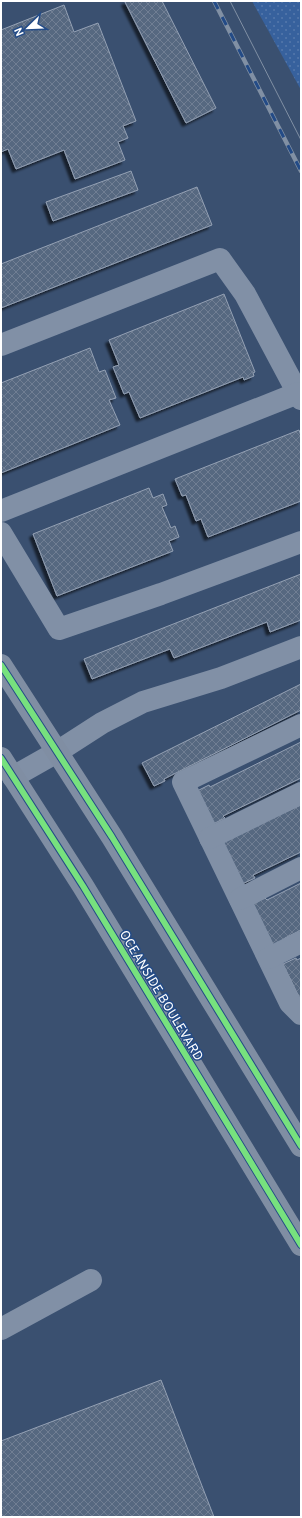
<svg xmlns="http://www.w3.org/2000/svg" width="302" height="1518" font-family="Overpass,sans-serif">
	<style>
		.grass { fill: url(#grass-dots) }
		.building { fill: url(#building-cross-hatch); stroke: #94a1b4; filter: url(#shadow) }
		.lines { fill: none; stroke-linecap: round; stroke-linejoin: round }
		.minor { stroke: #8190a6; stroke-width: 22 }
		.major { stroke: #808ea3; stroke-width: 22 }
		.tram { stroke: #8190a4; stroke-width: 1 }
		.rail-casing { stroke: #8190a4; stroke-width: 4.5 }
		.rail { stroke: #234b87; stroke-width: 3; stroke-dasharray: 9; stroke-linecap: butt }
		.cycleway-casing { stroke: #234b87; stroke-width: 8 }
		.cycleway { stroke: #77e17e; stroke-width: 6 }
		.labels { text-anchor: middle; stroke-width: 3; stroke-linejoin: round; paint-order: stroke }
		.street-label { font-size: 13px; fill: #fff; stroke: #234b87 }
	</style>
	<defs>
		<pattern id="grass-dots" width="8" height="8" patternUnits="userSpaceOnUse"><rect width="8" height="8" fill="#37619d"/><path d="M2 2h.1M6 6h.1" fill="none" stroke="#5579ac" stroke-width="1.8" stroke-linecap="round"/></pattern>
		<pattern id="building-cross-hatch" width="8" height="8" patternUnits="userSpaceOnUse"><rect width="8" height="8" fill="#566780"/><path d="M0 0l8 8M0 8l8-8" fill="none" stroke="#6f7e93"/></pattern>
		<filter id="shadow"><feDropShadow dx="-3.5" dy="3.5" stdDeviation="1" flood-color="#0009"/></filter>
	</defs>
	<rect width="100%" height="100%" fill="#3a5070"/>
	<path class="grass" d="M 252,1 L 301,1 L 301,90 Z"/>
	<g class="building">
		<path d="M 126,1 L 162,1 L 216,108 L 186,123 L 125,2 Z"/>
		<path d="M 64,5 L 74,32 L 98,23 L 136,121 L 123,126 L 128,138 L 118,142 L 125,160 L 75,179 L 64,150 L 16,169 L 8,149 L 1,152 L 1,30 Z"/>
		<path d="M 131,171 L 138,190 L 53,221 L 46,202 Z"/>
		<path d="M 197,187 L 212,225 L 1,308 L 1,264 Z"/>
		<path d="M 224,294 L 255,372 L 253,373 L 254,376 L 244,380 L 243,377 L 140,418 L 129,392 L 124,394 L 113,367 L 119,365 L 109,340 Z"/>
		<path d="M 90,348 L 99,372 L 105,370 L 116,398 L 109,400 L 120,425 L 1,473 L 1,383 Z"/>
		<path d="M 299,430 L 301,436 L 301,501 L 208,537 L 201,519 L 196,521 L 186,495 L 182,496 L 175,479 Z"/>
		<path d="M 149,488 L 153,498 L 163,494 L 167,505 L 162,507 L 171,528 L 175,526 L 179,537 L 169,541 L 173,551 L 57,596 L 33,534 Z"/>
		<path d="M 301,574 L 301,620 L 270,632 L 267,622 L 174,658 L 170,649 L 92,679 L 84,659 Z"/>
		<path d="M 301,684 L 301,710 L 164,779 L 165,781 L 154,786 L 142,763 Z"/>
		<path d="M 301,742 L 301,778 L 223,816 L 225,818 L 213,824 L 197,791 L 209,785 L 210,787 Z"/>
		<path d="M 301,805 L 301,852 L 253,875 L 255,878 L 242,884 L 222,841 Z"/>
		<path d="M 301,883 L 301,930 L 285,938 L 274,947 L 253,904 L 265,898 L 267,900 Z"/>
		<path d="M 296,958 L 297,960 L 301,958 L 301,1001 L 283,964 Z"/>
		<path d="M 161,1380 L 214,1517 L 1,1517 L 1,1441 Z"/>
	</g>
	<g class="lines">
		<g class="minor">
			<path d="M 1,345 L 220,259 L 245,294 L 301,399"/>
			<path d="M 1,511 L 298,393"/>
			<path d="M 1,533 L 59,629 L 161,594 L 301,542"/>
			<path d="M 301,725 L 183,782 L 290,1003 L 301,1014"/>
			<path d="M 13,777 L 57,752 L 102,723 L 143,702 L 221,678 L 301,647"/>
			<path d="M 210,838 L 301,793"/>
			<path d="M 240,899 L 301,868"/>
			<path d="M 269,958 L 301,942"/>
			<path d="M 1,1329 L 91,1280"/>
		</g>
		<g class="major">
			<path d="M 1,665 L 112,837 L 301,1146"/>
			<path d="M 1,758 L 83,886 L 301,1245"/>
		</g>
		<path class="tram" d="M 230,1 L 301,140"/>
		<defs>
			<path id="rail" d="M 214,1 L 301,171"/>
		</defs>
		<use href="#rail" class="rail-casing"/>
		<use href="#rail" class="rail"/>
		<defs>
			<g id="cycleway">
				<path d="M 1,665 L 112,837 L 301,1146"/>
				<path d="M 1,758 L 83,886 L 301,1245"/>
			</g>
		</defs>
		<use href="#cycleway" class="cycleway-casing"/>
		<use href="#cycleway" class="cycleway"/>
	</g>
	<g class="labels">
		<g class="street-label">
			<text transform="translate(162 995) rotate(59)" y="5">OCEANSIDE BOULEVARD</text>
		</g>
	</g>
	<rect width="302" height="1518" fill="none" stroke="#ffffff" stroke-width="4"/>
	<g transform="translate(28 28) rotate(247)" stroke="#234b87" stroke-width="3" paint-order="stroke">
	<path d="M0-3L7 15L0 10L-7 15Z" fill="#ffffff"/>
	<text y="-6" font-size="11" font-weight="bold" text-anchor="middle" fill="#ffffff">N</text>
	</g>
</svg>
